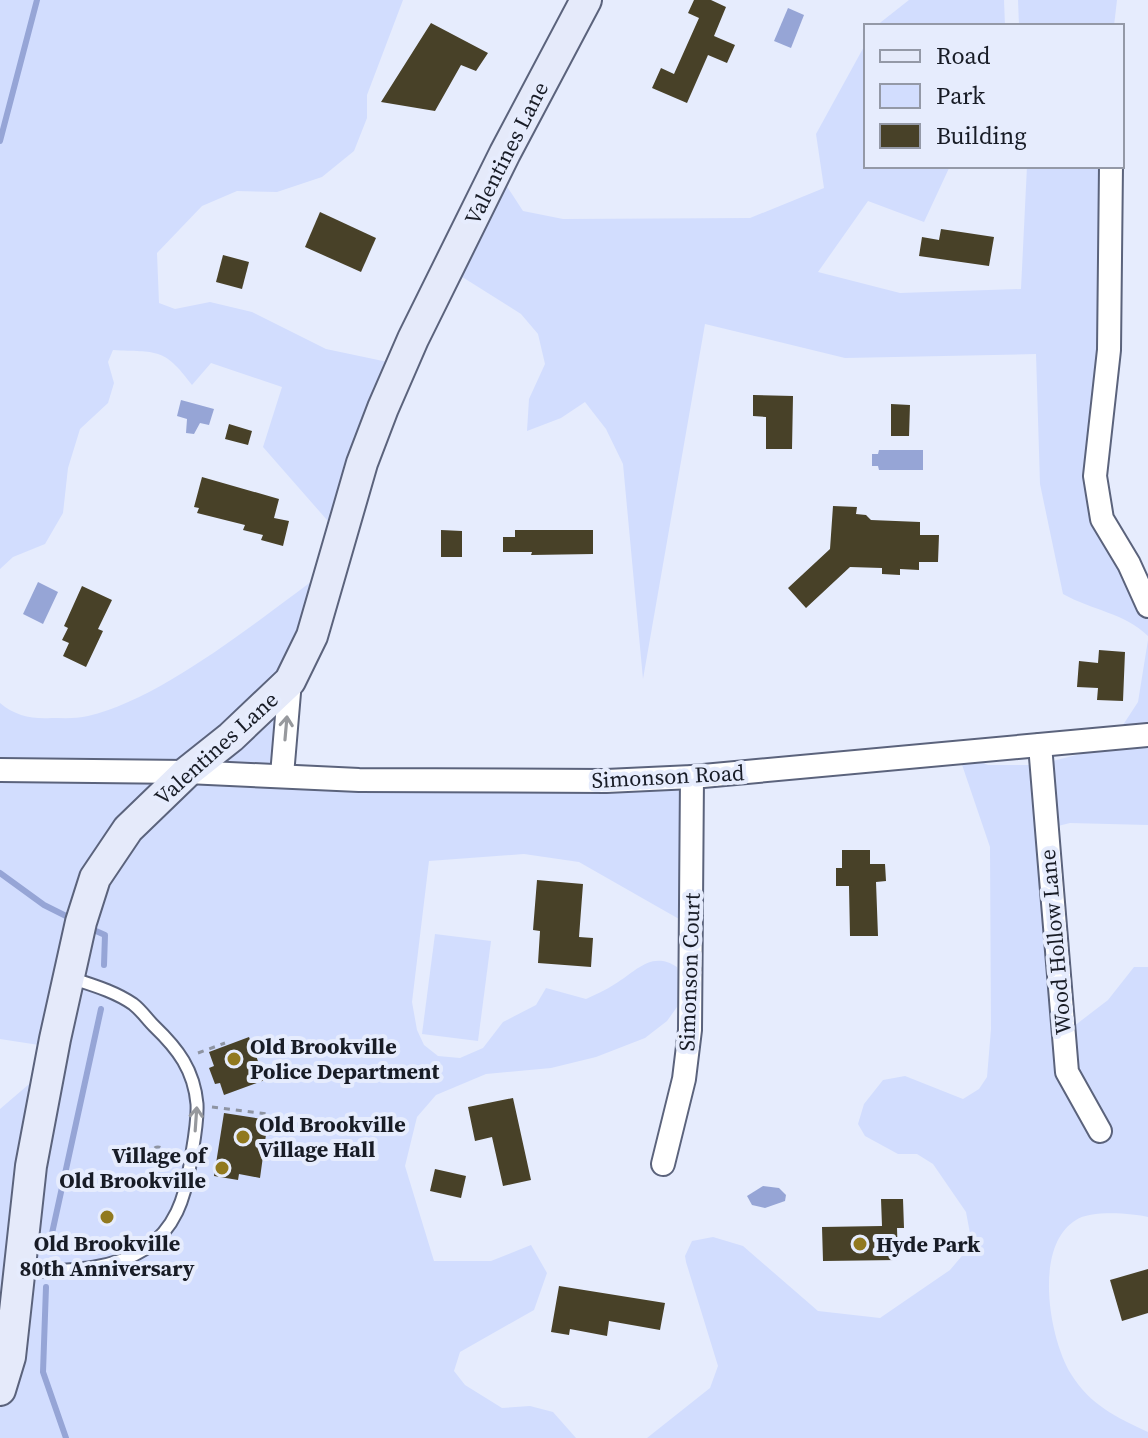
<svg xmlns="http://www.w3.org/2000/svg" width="1148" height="1438" font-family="'Source Serif 4',serif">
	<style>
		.green { fill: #d2ddfe }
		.water { fill: #96a5d6 }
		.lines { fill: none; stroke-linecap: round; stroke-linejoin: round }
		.stream { stroke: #96a5d6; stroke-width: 6 }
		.building { fill: #484128 }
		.lane-casing { stroke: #5b637c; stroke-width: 15 }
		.street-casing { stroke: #5b637c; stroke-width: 26 }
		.secondary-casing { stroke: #5b637c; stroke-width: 34 }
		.path { stroke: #8e94a2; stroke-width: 3; stroke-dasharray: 6 6; stroke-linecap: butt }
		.lane { stroke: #fff; stroke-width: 11 }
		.street { stroke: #fff; stroke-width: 22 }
		.secondary { stroke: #e5eafa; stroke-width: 30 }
		.oneway { stroke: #97999d }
		.poi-dot { fill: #91791f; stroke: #e6ecfd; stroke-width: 3 }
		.labels { text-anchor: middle; stroke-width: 8; stroke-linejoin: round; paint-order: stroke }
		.street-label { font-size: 22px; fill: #181c26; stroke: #e6ecfd }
		.poi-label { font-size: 22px; font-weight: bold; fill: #181c26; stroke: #e6ecfd; text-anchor: start }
	</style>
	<rect width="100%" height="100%" fill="#e6ecfd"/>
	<g class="green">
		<path d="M 0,0 L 403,0 L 367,95 L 367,118 L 354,151 L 322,177 L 277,192 L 237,191 L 202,206 L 157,253 L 159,303 L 175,309 L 210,302 L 252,312 L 326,349 L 402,365 L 347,519 L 327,520 L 263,447 L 282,387 L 211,363 L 192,385 C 163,346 157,353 113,350 L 108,362 L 114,383 L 108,403 L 80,429 L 68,468 L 63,513 L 45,544 L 13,557 L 0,569 Z"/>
		<path d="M 909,0 L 1004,0 L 1005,26 L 876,26 Z"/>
		<path d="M 1018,0 L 1117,0 L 1114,26 L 1019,26 Z"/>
		<path d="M 866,43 L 866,166 L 950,166 L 924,222 L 868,201 L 818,272 L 900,293 L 1021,289 L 1027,166 L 1104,166 L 1105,344 L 1091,479 L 1148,613 L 1148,636 C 1125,613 1091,610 1063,594 L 1040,484 L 1036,354 L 845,358 L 705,324 L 643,679 L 623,464 L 606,429 L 585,402 L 561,418 L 527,431 L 529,399 L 545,364 L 538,334 L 521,314 L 448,268 L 497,171 L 523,211 L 563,219 L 750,218 L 824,188 L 816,134 Z"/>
		<path d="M 334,565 L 290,681 L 283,775 L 692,777 L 686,923 L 579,862 L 524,854 L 429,861 L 412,1002 L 417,1030 L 424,1045 L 438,1056 L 460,1058 L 483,1048 L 503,1022 L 536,1005 L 546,988 L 586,999 C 596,994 606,990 615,984 C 636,971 652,950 677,967 L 682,988 L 677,1007 L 667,1021 L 645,1038 L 596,1057 L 551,1068 L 486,1074 L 436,1095 L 417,1117 L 405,1166 L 434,1261 L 491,1261 L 531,1245 L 547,1273 L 534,1310 L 460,1352 L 454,1371 L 465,1385 L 502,1408 L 530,1406 L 553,1412 L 576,1438 L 0,1438 L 0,1109 L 49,1067 L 52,1047 L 0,1039 L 0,703 C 15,716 32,719 51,718 C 63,718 76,719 88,716 C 166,698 267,613 334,565 Z"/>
		<path d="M 1148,640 L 1148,825 L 1070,823 L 1054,827 L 1065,1033 L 1108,1000 L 1134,967 L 1148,967 L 1148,1217 C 1132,1213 1090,1210 1076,1220 C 1033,1246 1049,1338 1071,1374 C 1090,1405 1116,1417 1148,1432 L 1148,1438 L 647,1438 L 710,1388 L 718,1366 L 686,1262 L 685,1256 L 692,1241 L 713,1237 L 743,1246 L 818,1311 L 880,1318 L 950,1270 L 972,1244 L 966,1212 L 933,1164 L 917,1154 L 898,1154 L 865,1136 L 858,1124 L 864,1104 L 883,1080 L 905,1076 L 963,1099 L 979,1089 L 987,1077 L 991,1029 L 990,847 L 958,753 L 988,765 L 1037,765 L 1088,752 L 1121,728 L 1138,702 Z"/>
		<path d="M 435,934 L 491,941 L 478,1041 L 422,1034 Z"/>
	</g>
	<g class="water">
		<path d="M 788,8 L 804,15 L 791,48 L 774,41 Z"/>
		<path d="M 181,400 L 214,409 L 209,425 L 200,423 L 194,434 L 186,433 L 187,419 L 177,416 Z"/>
		<path d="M 879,450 L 923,450 L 923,470 L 879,470 L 878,466 L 872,466 L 872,454 L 878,454 Z"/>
		<path d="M 38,582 L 58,592 L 43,624 L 23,614 Z"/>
		<path d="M 763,1186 L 779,1188 L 786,1195 L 785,1201 L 765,1208 L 752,1205 L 747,1196 Z"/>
	</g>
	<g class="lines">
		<g class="stream">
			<path d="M 0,141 L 37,0"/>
			<path d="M 0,873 L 44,905 L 66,916"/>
			<path d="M 96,931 L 105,935 L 104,965"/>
			<path d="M 49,1247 L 101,1009"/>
			<path d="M 46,1287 L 43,1372 L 66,1438"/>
		</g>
	</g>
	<g class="building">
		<path d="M 694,0 L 711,0 L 726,7 L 714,36 L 735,45 L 727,63 L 708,55 L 687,103 L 652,88 L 661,68 L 674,74 L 699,18 L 688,13 Z"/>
		<path d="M 431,23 L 488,53 L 476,71 L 461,65 L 435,111 L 381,102 Z"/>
		<path d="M 320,212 L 376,238 L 361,272 L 305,247 Z"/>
		<path d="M 941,229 L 994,237 L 989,266 L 919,256 L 922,237 L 939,240 Z"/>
		<path d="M 223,255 L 249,262 L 242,289 L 216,282 Z"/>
		<path d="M 753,395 L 793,396 L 792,449 L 766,449 L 766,417 L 753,416 Z"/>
		<path d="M 891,404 L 910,405 L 909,436 L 891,436 Z"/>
		<path d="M 229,424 L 252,431 L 248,445 L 225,439 Z"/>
		<path d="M 202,477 L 279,499 L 274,518 L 289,521 L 283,546 L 261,540 L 263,535 L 243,530 L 245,525 L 197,513 L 199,508 L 194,507 Z"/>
		<path d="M 833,506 L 857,507 L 856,514 L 866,515 L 871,520 L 920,522 L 920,535 L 939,535 L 938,562 L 919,562 L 919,570 L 900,569 L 900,575 L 882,574 L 882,568 L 850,567 L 806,608 L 788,588 L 830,549 Z"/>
		<path d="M 441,530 L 462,531 L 462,557 L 441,557 Z"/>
		<path d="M 515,530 L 593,530 L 593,554 L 531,555 L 532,552 L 503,552 L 503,537 L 515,537 Z"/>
		<path d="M 82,586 L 112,600 L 98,629 L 103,631 L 86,667 L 63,656 L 69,643 L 62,640 L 68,628 L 64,626 Z"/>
		<path d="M 1099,650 L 1125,652 L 1123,701 L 1097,700 L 1098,688 L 1077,687 L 1079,661 L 1098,663 Z"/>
		<path d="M 842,850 L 870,850 L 870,864 L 885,864 L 886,881 L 876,882 L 878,936 L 850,936 L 849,886 L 836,886 L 836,868 L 842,868 Z"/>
		<path d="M 537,880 L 583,884 L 579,937 L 593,938 L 591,967 L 538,963 L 540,931 L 533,930 Z"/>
		<path d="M 249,1037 L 265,1080 L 224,1095 L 220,1083 L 215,1084 L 209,1068 L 214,1066 L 209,1052 Z"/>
		<path d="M 513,1098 L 531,1180 L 503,1186 L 492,1137 L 475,1141 L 468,1107 Z"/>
		<path d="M 224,1113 L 268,1120 L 260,1178 L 239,1174 L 238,1180 L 214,1176 Z"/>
		<path d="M 435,1169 L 466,1176 L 461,1198 L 430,1191 Z"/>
		<path d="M 881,1199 L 903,1199 L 904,1228 L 897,1228 L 898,1260 L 823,1261 L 822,1227 L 882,1226 Z"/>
		<path d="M 1148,1269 L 1148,1313 L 1122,1321 L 1110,1280 Z"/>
		<path d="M 559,1286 L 665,1303 L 660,1330 L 609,1321 L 607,1336 L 570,1329 L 569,1335 L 551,1332 Z"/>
	</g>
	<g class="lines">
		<defs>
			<path id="lane" d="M 20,1272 C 61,1270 109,1272 145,1249 C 175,1229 185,1198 190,1165 C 193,1145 198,1124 197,1104 C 194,1070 178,1049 154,1026 C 147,1019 141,1010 133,1004 C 114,991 92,985 71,978"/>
			<g id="street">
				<path d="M 1111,166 L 1109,350 L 1095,476 L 1102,519 L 1129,564 L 1148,606"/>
				<path d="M 1040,745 L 1067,1072 L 1100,1131"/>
				<path d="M 0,770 L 187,772 L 359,780 L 606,781 L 692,777 L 1148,735"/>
				<path d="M 282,775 L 290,681"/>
				<path d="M 663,1164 L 684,1079 L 690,1030 L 692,777"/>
			</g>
			<path id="secondary" d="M 0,1390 L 10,1357 L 31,1166 L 55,1039 L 81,922 L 95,878 L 128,829 L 187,772 L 231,737 L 290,681 L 312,636 L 362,463 L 383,408 L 413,339 L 505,153 L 586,0"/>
		</defs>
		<use href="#lane" class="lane-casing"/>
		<use href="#street" class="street-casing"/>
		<use href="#secondary" class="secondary-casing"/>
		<g class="path">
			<path d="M 198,1053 L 225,1043"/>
			<path d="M 212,1107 L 267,1114 L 271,1120 L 266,1155 L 263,1154"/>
			<circle cx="158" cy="1153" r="6"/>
		</g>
		<use href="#lane" class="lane"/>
		<use href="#street" class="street"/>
		<use href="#secondary" class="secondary"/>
	</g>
	<defs><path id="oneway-shaft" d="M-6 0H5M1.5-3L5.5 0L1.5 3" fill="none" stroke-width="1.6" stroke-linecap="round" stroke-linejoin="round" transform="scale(2)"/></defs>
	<g class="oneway">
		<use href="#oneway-shaft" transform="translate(286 728) rotate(-85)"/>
		<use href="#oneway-shaft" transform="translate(196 1119) rotate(-86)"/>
	</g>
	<g class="poi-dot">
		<circle cx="234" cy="1059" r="8"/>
		<circle cx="243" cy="1137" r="8"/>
		<circle cx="222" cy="1168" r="8"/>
		<circle cx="107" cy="1217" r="8"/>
		<circle cx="860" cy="1244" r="8"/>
	</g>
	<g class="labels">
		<g class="street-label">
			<text transform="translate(506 153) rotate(-63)" y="8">Valentines Lane</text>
			<text transform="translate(216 748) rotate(-42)" y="8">Valentines Lane</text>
			<text transform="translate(668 776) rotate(-3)" y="8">Simonson Road</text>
			<text transform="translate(1055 942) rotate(-95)" y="8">Wood Hollow Lane</text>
			<text transform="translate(689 972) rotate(-88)" y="8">Simonson Court</text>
		</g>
		<g class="poi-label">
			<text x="250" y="1054">Old Brookville<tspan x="250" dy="25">Police Department</tspan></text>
			<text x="259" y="1132">Old Brookville<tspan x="259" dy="25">Village Hall</tspan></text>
			<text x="206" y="1163" text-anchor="end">Village of<tspan x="206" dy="25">Old Brookville</tspan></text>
			<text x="107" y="1251" text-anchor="middle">Old Brookville<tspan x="107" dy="25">80th Anniversary</tspan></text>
			<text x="876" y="1252">Hyde Park</text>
		</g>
	</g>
	<rect x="864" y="24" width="260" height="144" fill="#e6ecfd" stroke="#9499a7" stroke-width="2"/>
	<rect x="880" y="50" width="40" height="12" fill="#e5eafa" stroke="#9499a7" stroke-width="2"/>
	<text x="936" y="64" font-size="24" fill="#181c26">Road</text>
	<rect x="880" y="84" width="40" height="24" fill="#d2ddfe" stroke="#9499a7" stroke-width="2"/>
	<text x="936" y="104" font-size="24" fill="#181c26">Park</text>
	<rect x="880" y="124" width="40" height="24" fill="#484128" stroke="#9499a7" stroke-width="2"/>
	<text x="936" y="144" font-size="24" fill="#181c26">Building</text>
</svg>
